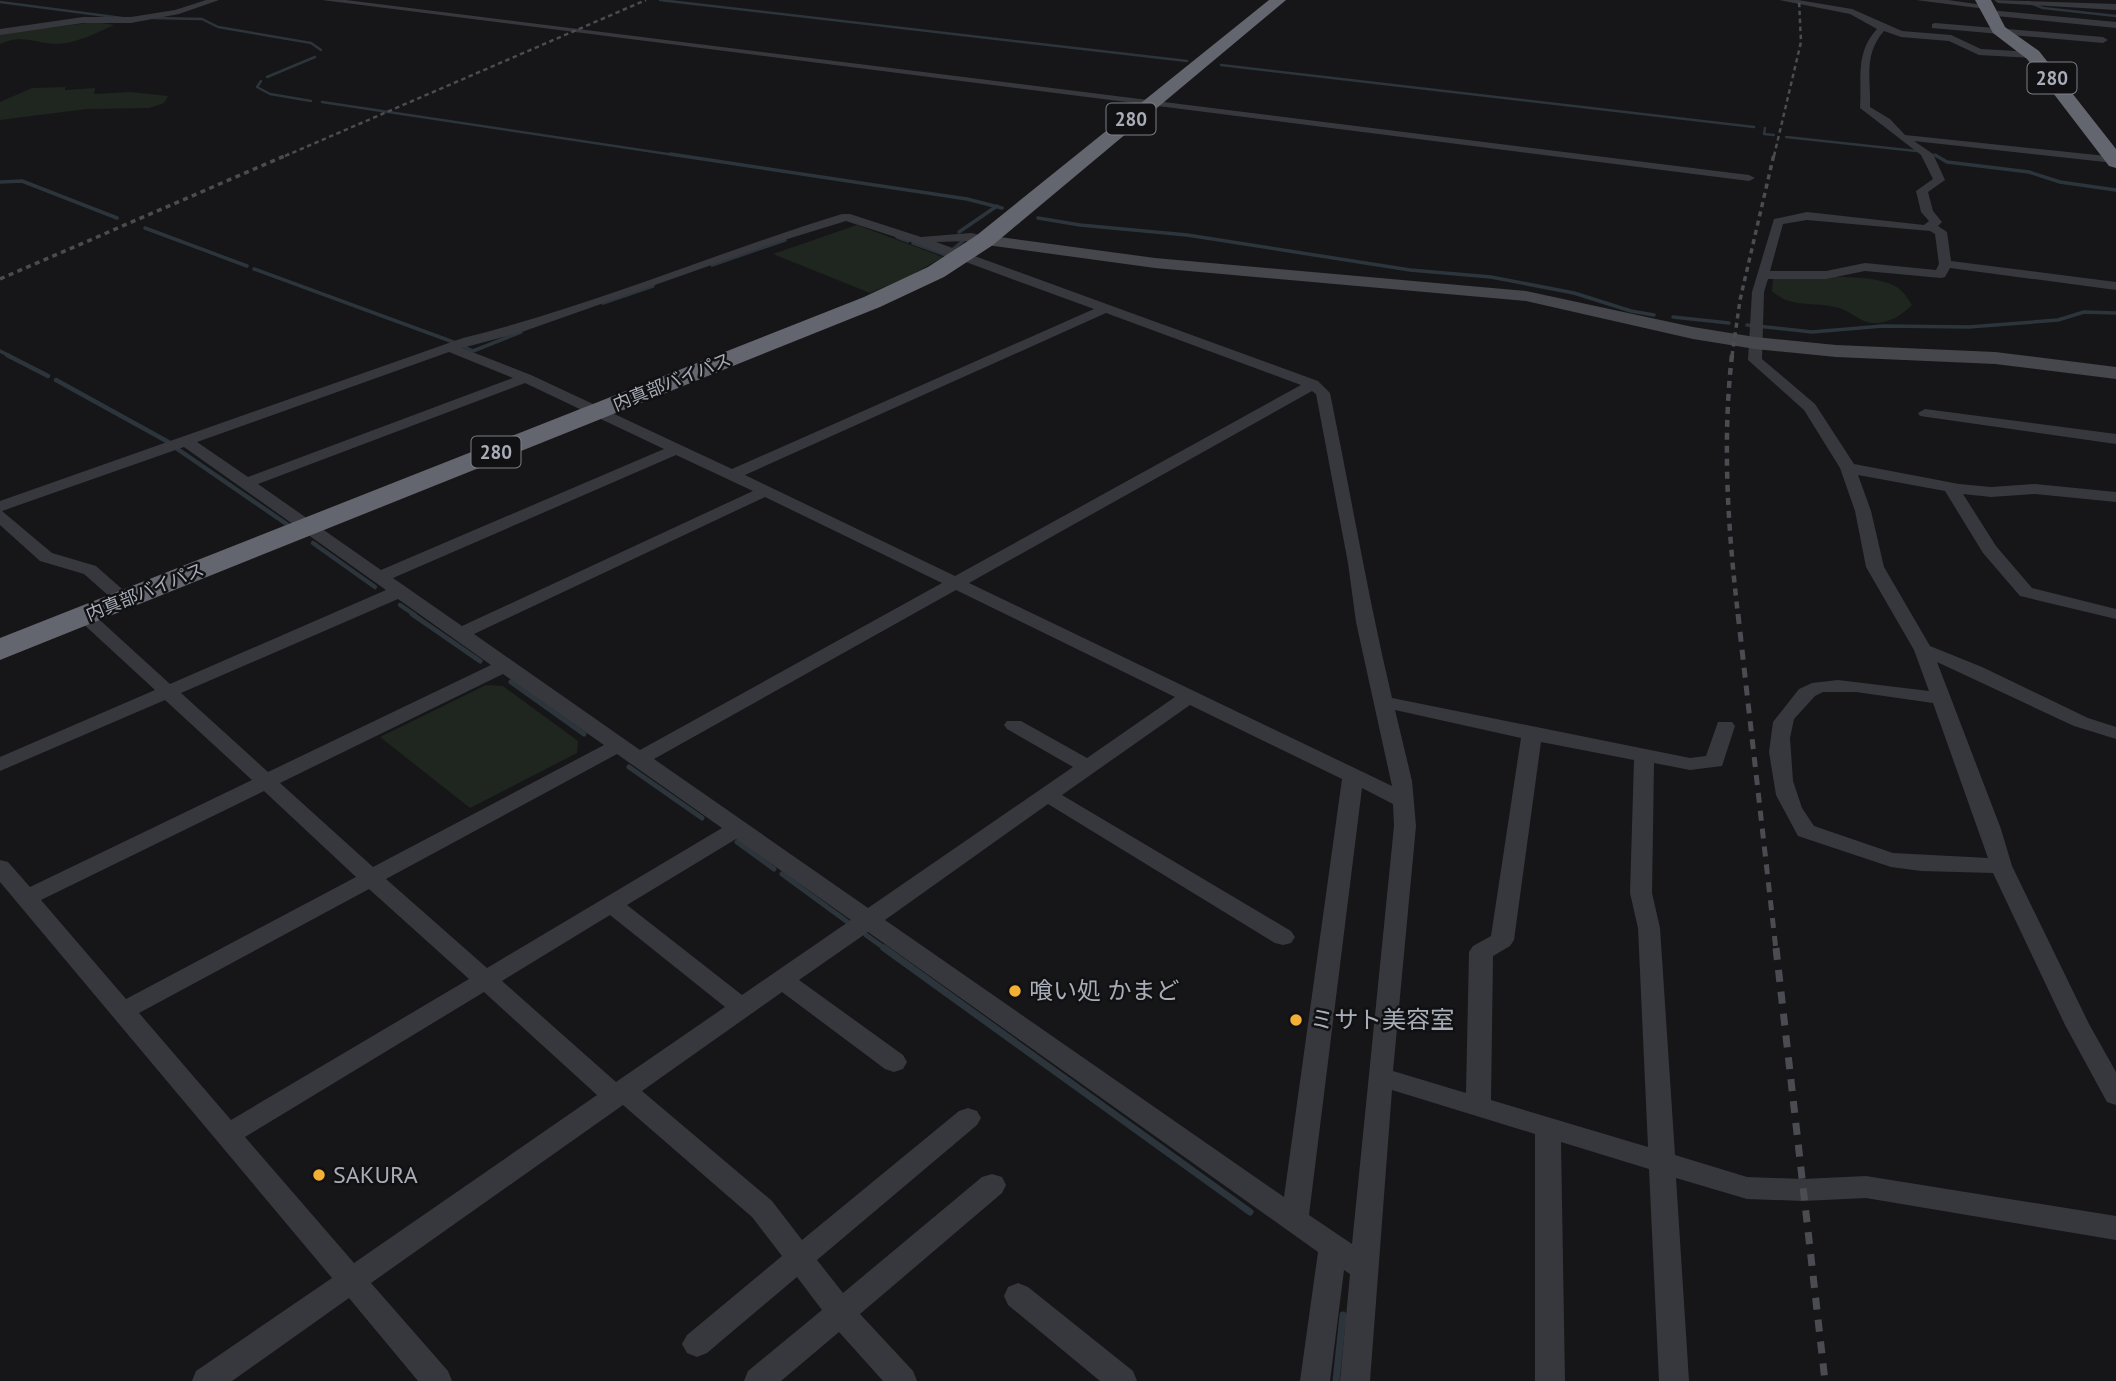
<svg xmlns="http://www.w3.org/2000/svg" width="2116" height="1381" font-family="'PT Sans','Noto Sans JP',sans-serif">
	<style>
		.green { fill: #1e261f }
		.lines { fill: none; stroke-linecap: round; stroke-linejoin: round }
		.stream-far4 { stroke: #2c353c; stroke-width: 2.5 }
		.stream-far3 { stroke: #2c353c; stroke-width: 3.5 }
		.stream-far2 { stroke: #2c353c; stroke-width: 4.5 }
		.stream-far1 { stroke: #2c353c; stroke-width: 5 }
		.stream { stroke: #2c353c; stroke-width: 7 }
		.street { fill: #37383d; fill-rule: evenodd }
		.secondary { fill: #45474d; fill-rule: evenodd }
		.highway { fill: #63666e; fill-rule: evenodd }
		.rail-far4 { stroke: #4a4c52; stroke-width: 2.5; stroke-dasharray: 4.5 3.5; stroke-linecap: butt }
		.rail-far3 { stroke: #4a4c52; stroke-width: 3.5; stroke-dasharray: 5 4.5; stroke-linecap: butt }
		.rail-far2 { stroke: #4a4c52; stroke-width: 4.5; stroke-dasharray: 7 6; stroke-linecap: butt }
		.rail-far1 { stroke: #4a4c52; stroke-width: 5; stroke-dasharray: 10 8; stroke-linecap: butt }
		.rail { stroke: #4a4c52; stroke-width: 7; stroke-dasharray: 12 10; stroke-linecap: butt }
		.poi-dot { fill: #f2b134; stroke: #111113; stroke-width: 2.5 }
		.labels { text-anchor: middle; stroke-width: 5; stroke-linejoin: round; paint-order: stroke }
		.far-street-label { font-size: 18px; fill: #a8adb8; stroke: #111113 }
		.shield { fill: #111113; stroke: #7b7e86; stroke-width: 2 }
		.shield-label { font-size: 19px; font-weight: bold; fill: #a8adb8 }
		.near-poi-label { font-size: 24px; fill: #a8adb8; stroke: #111113; text-anchor: start }
	</style>
	<rect width="100%" height="100%" fill="#161618"/>
	<g class="green">
		<path d="M 95,22 L 114,25 C 96,33 76,44 55,44 C 33,43 23,34 0,44 L 0,34 Z"/>
		<path d="M 65,87 L 65,90 L 95,88 L 94,94 L 130,92 L 168,96 L 164,103 L 149,108 L 87,109 L 0,120 L 0,102 L 32,88 Z"/>
		<path d="M 857,225 L 943,257 L 908,277 L 870,293 L 773,254 Z"/>
		<path d="M 1803,277 C 1831,278 1867,274 1893,285 C 1902,289 1907,297 1912,305 C 1903,314 1893,321 1879,323 C 1862,325 1854,313 1839,308 C 1815,301 1791,309 1772,291 L 1773,279 Z"/>
		<path d="M 486,685 L 503,686 L 578,741 L 577,753 L 470,808 L 380,737 Z"/>
	</g>
	<g class="lines">
		<g class="stream-far4">
			<path d="M 660,0 L 1187,61"/>
			<path d="M 0,2 L 122,18"/>
			<path d="M 2028,2 L 2043,8 L 2116,16"/>
			<path d="M 153,18 L 202,19 L 218,27 L 311,43 L 321,50"/>
			<path d="M 1221,65 L 1754,127"/>
			<path d="M 267,77 L 315,57"/>
			<path d="M 261,81 L 257,87 L 270,94 L 311,101"/>
			<path d="M 322,102 L 681,156"/>
			<path d="M 1765,128 L 1764,134 L 1774,135"/>
			<path d="M 1786,137 L 1916,151"/>
		</g>
		<g class="stream-far3">
			<path d="M 670,154 L 967,199 L 1002,208"/>
			<path d="M 1935,155 L 1947,162 L 2029,172 L 2060,182 L 2116,190"/>
			<path d="M 0,182 L 22,181 L 117,218"/>
			<path d="M 1038,218 L 1080,225 L 1187,235 L 1410,270 L 1491,277 L 1574,293 L 1631,311 L 1654,315"/>
			<path d="M 145,228 L 247,266"/>
			<path d="M 959,232 L 997,206"/>
			<path d="M 897,237 L 908,241"/>
			<path d="M 913,243 L 946,255"/>
			<path d="M 952,250 L 963,241"/>
			<path d="M 712,265 L 785,240"/>
			<path d="M 254,269 L 456,343"/>
			<path d="M 603,303 L 653,286"/>
			<path d="M 1673,317 L 1729,323"/>
			<path d="M 1747,325 L 1812,332 L 1883,326 L 1969,327 L 2058,320 L 2084,312 L 2116,313"/>
			<path d="M 462,346 L 473,351 L 521,332"/>
			<path d="M 0,351 L 10,356"/>
		</g>
		<g class="stream-far2">
			<path d="M 7,355 L 48,376"/>
			<path d="M 56,380 L 172,444"/>
			<path d="M 176,448 L 288,525"/>
			<path d="M 313,543 L 375,587"/>
			<path d="M 400,605 L 415,615"/>
		</g>
		<g class="stream-far1">
			<path d="M 412,614 L 480,661"/>
			<path d="M 511,682 L 584,734"/>
			<path d="M 629,767 L 702,818"/>
			<path d="M 737,842 L 774,869"/>
			<path d="M 782,874 L 849,923"/>
			<path d="M 866,935 L 887,950"/>
		</g>
		<g class="stream">
			<path d="M 884,948 L 1250,1212"/>
			<path d="M 1336,1381 L 1343,1315"/>
		</g>
		<g class="street">
			<path d="M 206,0 L 219,0 L 179,14 L 131,23 L 83,23 L 0,35 L 0,29 L 83,17 L 131,17 L 175,10 Z"/>
			<path d="M 322,0 L 346,0 L 1749,175 L 1755,178 L 1749,181 Z"/>
			<path d="M 1779,0 L 1798,0 L 1852,9 L 1902,31 L 1951,35 L 1981,49 L 2033,52 L 2038,55 L 2033,58 L 1979,55 L 1949,41 L 1901,37 L 1884,31 C 1863,55 1871,79 1870,107 L 1890,119 L 1905,135 L 2116,157 L 2114,163 L 1914,141 L 1933,154 L 1945,180 L 1928,192 L 1933,211 L 1942,222 L 1938,226 L 1947,232 L 1951,261 L 2116,282 L 2116,290 L 1950,268 L 1945,277 L 1941,278 L 1865,271 L 1826,279 L 1768,279 L 1764,292 L 1762,359 L 1815,404 L 1854,464 L 1959,484 L 1991,487 L 2035,484 L 2116,492 L 2116,502 L 2035,494 L 1991,497 L 1963,494 L 1996,546 L 2032,588 L 2116,609 L 2116,619 L 2020,596 L 1983,553 L 1945,491 L 1858,475 L 1871,511 L 1884,567 L 1930,646 L 1982,667 L 2088,718 L 2116,727 L 2116,739 L 2074,726 L 1937,662 L 2001,829 L 2012,866 L 2089,1024 L 2116,1072 L 2116,1105 L 2107,1102 L 2065,1025 L 1993,873 L 1921,871 L 1891,867 L 1798,836 L 1776,795 L 1769,752 L 1773,722 L 1799,689 L 1812,683 L 1838,680 L 1929,691 L 1914,650 L 1866,567 L 1855,511 L 1840,468 L 1804,410 L 1748,360 L 1752,292 L 1774,219 L 1807,212 L 1924,225 L 1929,221 L 1921,212 L 1916,191 L 1933,179 L 1921,155 L 1860,108 C 1862,78 1855,53 1877,29 L 1850,14 ZM 1807,220 L 1930,231 L 1935,234 L 1939,264 L 1936,270 L 1865,263 L 1826,271 L 1770,271 L 1783,224 ZM 1823,692 L 1856,692 L 1933,703 L 1988,858 L 1893,853 L 1814,826 L 1802,808 L 1793,781 L 1790,738 L 1794,719 L 1815,696 Z"/>
			<path d="M 1916,0 L 1948,0 L 1990,6 L 1986,9 Z"/>
			<path d="M 1994,0 L 2116,4 L 2116,10 L 1998,3 Z"/>
			<path d="M 1989,10 L 2116,22 L 2116,28 L 1986,15 Z"/>
			<path d="M 1935,23 L 2103,37 L 2108,40 L 2103,43 L 1932,28 L 1932,24 Z"/>
			<path d="M 842,214 L 850,214 L 921,237 L 971,233 L 989,237 L 991,240 L 985,244 L 971,241 L 936,242 L 1318,381 L 1330,393 C 1351,495 1368,597 1392,698 L 1690,758 L 1706,756 L 1718,722 L 1732,722 L 1735,726 L 1722,766 L 1690,770 L 1654,763 L 1652,893 L 1660,928 L 1675,1155 L 1747,1177 L 1803,1179 L 1866,1176 L 2116,1216 L 2116,1240 L 1866,1198 L 1803,1201 L 1747,1199 L 1676,1178 L 1689,1381 L 1659,1381 L 1649,1169 L 1561,1142 L 1565,1381 L 1535,1381 L 1535,1134 L 1392,1090 L 1370,1381 L 1340,1381 L 1350,1274 L 1344,1270 L 1330,1381 L 1300,1381 L 1318,1252 L 868,932 L 799,980 L 903,1055 L 907,1062 L 903,1069 L 894,1072 L 885,1069 L 782,992 L 642,1091 L 772,1201 L 802,1240 L 959,1111 L 968,1108 L 977,1111 L 981,1118 L 977,1125 L 817,1260 L 843,1293 L 982,1177 L 992,1174 L 1002,1177 L 1006,1185 L 1002,1193 L 860,1314 L 913,1371 L 917,1381 L 883,1381 L 839,1332 L 781,1381 L 744,1381 L 748,1371 L 822,1310 L 797,1277 L 707,1353 L 697,1357 L 687,1353 L 682,1344 L 687,1335 L 782,1256 L 752,1217 L 623,1105 L 371,1283 L 448,1371 L 452,1381 L 418,1381 L 349,1298 L 232,1381 L 192,1381 L 196,1371 L 332,1278 L 0,882 L 0,860 L 8,862 L 30,887 L 252,780 L 165,700 L 0,771 L 0,757 L 155,690 L 79,620 L 76,616 L 79,612 L 91,612 L 170,684 L 386,590 L 184,447 L 2,511 L 52,553 L 96,566 L 130,596 L 133,600 L 130,604 L 118,604 L 84,574 L 40,561 L 0,525 L 0,501 L 463,338 C 592,306 715,253 842,214 ZM 846,221 L 914,243 L 1094,309 L 732,469 L 531,375 L 462,348 L 519,333 L 768,245 ZM 1106,313 L 1301,385 L 955,576 L 745,475 ZM 449,352 L 513,378 L 248,477 L 197,442 ZM 525,383 L 664,449 L 381,570 L 258,484 ZM 1312,391 L 1316,394 L 1348,563 L 1356,622 L 1392,786 L 969,583 ZM 676,455 L 753,491 L 462,626 L 393,578 ZM 765,497 L 942,583 L 640,750 L 474,634 ZM 956,590 L 1175,697 L 1087,758 L 1021,721 L 1007,721 L 1004,725 L 1007,729 L 1073,767 L 868,908 L 654,759 ZM 398,599 L 491,665 L 268,772 L 181,693 ZM 503,674 L 604,745 L 373,867 L 280,783 ZM 1190,705 L 1342,779 L 1284,1197 L 885,920 L 1048,804 L 1275,943 L 1283,945 L 1291,943 L 1295,937 L 1291,931 L 1062,795 ZM 1395,710 L 1521,738 L 1491,936 L 1473,946 L 1469,952 L 1466,1093 L 1393,1071 L 1416,826 L 1412,781 ZM 1541,742 L 1634,760 L 1630,893 L 1638,928 L 1648,1147 L 1491,1100 L 1493,956 L 1510,946 L 1514,940 ZM 617,754 L 722,828 L 487,968 L 386,879 ZM 1362,788 L 1393,804 L 1394,826 L 1352,1244 L 1309,1215 ZM 264,791 L 356,877 L 126,999 L 41,900 ZM 736,839 L 851,920 L 742,995 L 627,905 ZM 369,889 L 469,979 L 231,1120 L 139,1013 ZM 610,915 L 725,1007 L 616,1082 L 502,981 ZM 484,992 L 597,1095 L 354,1263 L 245,1137 Z"/>
			<path d="M 1925,409 L 2116,434 L 2116,444 L 1920,416 L 1918,413 Z"/>
			<path d="M 1018,1283 L 1028,1287 L 1133,1371 L 1137,1381 L 1100,1381 L 1008,1305 L 1004,1296 L 1008,1287 Z"/>
		</g>
		<path class="secondary" d="M 985,235 L 1155,258 L 1526,291 L 1693,327 L 1755,337 L 1836,345 L 1995,352 L 2116,367 L 2116,379 L 1995,364 L 1836,357 L 1755,349 L 1693,339 L 1526,301 L 1155,268 L 979,244 L 977,240 Z"/>
		<g class="highway">
			<path d="M 1269,0 L 1286,0 L 993,245 L 944,277 L 880,307 L 0,660 L 0,638 L 864,297 L 928,267 L 977,235 Z"/>
			<path d="M 1975,0 L 1991,0 L 2005,27 L 2039,51 L 2116,149 L 2116,168 L 2109,166 L 2027,59 L 1993,33 Z"/>
		</g>
		<g class="rail-far4">
			<path d="M 285,156 L 646,0"/>
			<path d="M 1774,156 L 1801,42 L 1799,0"/>
		</g>
		<g class="rail-far3">
			<path d="M 0,279 L 289,154"/>
			<path d="M 1732,356 L 1740,300 L 1774,154"/>
		</g>
		<path class="rail-far2" d="M 1732,355 C 1722,442 1728,529 1738,615"/>
		<path class="rail-far1" d="M 1738,614 L 1776,950"/>
		<path class="rail" d="M 1776,948 L 1825,1381"/>
	</g>
	<g class="poi-dot">
		<circle cx="1015" cy="991" r="7"/>
		<circle cx="1296" cy="1020" r="7"/>
		<circle cx="319" cy="1175" r="7"/>
	</g>
	<g class="labels">
		<g class="far-street-label">
			<text transform="translate(672 382) rotate(-22)" y="6">内真部バイパス</text>
			<text transform="translate(145 592) rotate(-22)" y="6">内真部バイパス</text>
		</g>
		<g class="shield">
			<rect x="2027.5" y="62.5" width="49" height="31" rx="5"/>
			<rect x="1106.5" y="103.5" width="49" height="31" rx="5"/>
			<rect x="471.5" y="436.5" width="49" height="31" rx="5"/>
		</g>
		<g class="shield-label">
			<text x="2052" y="85">280</text>
			<text x="1131" y="126">280</text>
			<text x="496" y="459">280</text>
		</g>
		<g class="near-poi-label">
			<text x="1029" y="999">喰い処 かまど</text>
			<text x="1310" y="1028">ミサト美容室</text>
			<text x="333" y="1183">SAKURA</text>
		</g>
	</g>
</svg>
